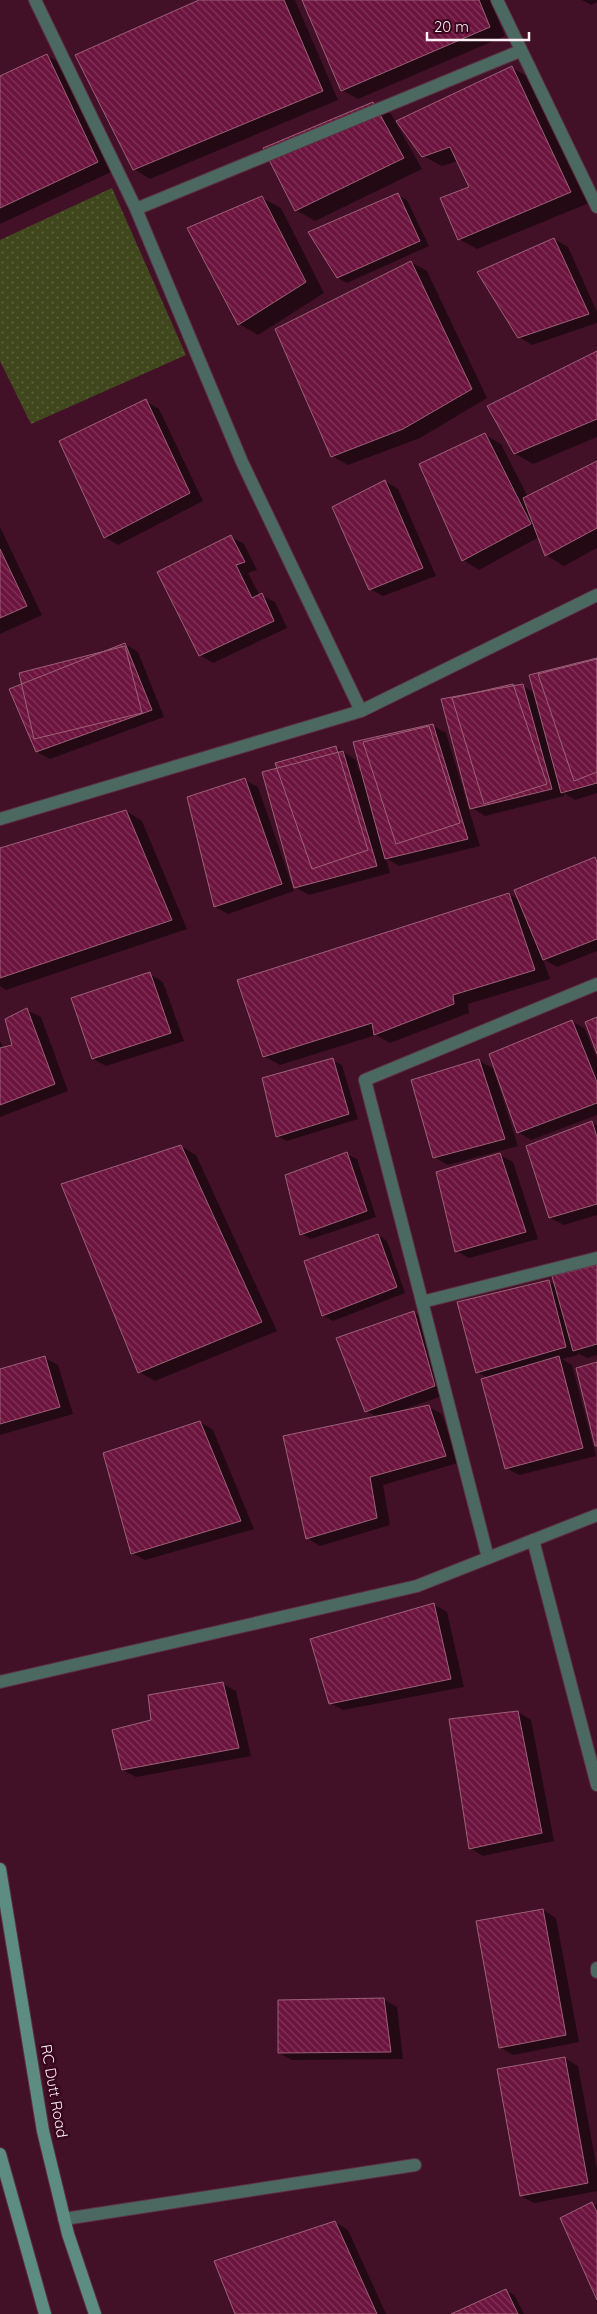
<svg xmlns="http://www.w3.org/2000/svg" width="597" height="2314" viewBox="0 0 597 2314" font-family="Quicksand,sans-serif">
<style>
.grass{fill:url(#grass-dots)}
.shadow{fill:#0007}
.building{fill:url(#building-back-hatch);stroke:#9c6176}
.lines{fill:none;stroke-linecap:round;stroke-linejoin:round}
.service-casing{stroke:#5d3044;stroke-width:14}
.minor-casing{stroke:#5d3044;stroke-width:14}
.tertiary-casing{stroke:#5d3044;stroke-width:14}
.secondary-casing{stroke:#5d3044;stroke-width:14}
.service{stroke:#4b6861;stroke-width:12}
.minor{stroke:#4b6861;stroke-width:12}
.tertiary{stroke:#4b6861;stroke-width:12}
.secondary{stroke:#5d8d81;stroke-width:12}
.labels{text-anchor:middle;stroke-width:5;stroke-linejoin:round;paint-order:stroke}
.street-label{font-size:15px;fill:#fdeff3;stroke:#38061d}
</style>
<defs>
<pattern id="grass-dots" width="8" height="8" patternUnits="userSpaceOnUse" patternTransform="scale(1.25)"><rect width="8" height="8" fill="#40471d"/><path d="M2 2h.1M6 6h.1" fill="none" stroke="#5c623e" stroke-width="1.8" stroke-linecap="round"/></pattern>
<pattern id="building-back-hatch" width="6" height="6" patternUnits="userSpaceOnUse" patternTransform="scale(1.25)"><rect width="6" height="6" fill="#6c133e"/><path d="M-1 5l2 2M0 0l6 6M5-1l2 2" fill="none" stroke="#82365a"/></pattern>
</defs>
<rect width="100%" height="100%" fill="#431127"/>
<path class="grass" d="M 112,188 L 186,355 L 31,424 L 0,361 L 0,240 Z"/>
<path class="shadow" d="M 202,0 L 295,0 L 338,100 L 150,179 L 134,169 Z
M 303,0 L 490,0 L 505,36 L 358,99 L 342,90 Z
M 582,0 L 597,0 L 597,2 L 591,5 Z
M 46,55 L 62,64 L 113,171 L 0,224 L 0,77 Z
M 512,68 L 531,78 L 589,203 L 477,249 L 459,239 L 470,188 L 458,161 L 442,166 L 423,156 Z
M 373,103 L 391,114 L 422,169 L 315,221 L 296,210 Z
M 398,195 L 407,200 L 429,246 L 347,283 L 338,278 Z
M 262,198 L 281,208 L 324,293 L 258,335 L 239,324 Z
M 554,239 L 568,247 L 597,312 L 597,323 L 532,345 L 519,337 Z
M 411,262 L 427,271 L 487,398 L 420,438 L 348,465 L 332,456 Z
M 597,353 L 597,437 L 533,464 L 514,453 Z
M 146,401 L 159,409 L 203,501 L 118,545 L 105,537 Z
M 485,435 L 501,444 L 528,497 L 597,462 L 597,548 L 564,566 L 546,555 L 539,537 L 479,570 L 463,560 Z
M 385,481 L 398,489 L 436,576 L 383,596 L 370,589 Z
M 0,527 L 42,615 L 0,634 Z
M 231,537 L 244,544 L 257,570 L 248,573 L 260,596 L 261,595 L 275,602 L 287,628 L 213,663 L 200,655 Z
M 125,644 L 138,652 L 164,717 L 50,759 L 37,752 L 105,652 Z
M 597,659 L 597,793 L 575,800 L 564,793 L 564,796 L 485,816 L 472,808 L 516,687 L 523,686 L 535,693 Z
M 432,725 L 446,733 L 480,846 L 399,866 L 386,858 L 390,873 L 309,895 L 295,887 L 336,747 L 356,760 L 359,771 Z
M 245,780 L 258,787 L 294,891 L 228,914 L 215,907 Z
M 126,811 L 142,821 L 187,929 L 6,990 L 0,986 L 0,849 Z
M 595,859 L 597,860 L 597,951 L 557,967 L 543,959 L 550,979 L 468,1004 L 469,1013 L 390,1043 L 376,1035 L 280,1065 L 264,1056 L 509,894 L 520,901 Z
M 150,974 L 163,982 L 184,1041 L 106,1066 L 93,1059 Z
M 27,1010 L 41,1017 L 68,1091 L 0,1117 L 0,1041 L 4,1049 L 14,1046 Z
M 572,1021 L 585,1029 L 597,1059 L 597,1115 L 531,1140 L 518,1132 Z
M 332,1060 L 342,1065 L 358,1119 L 287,1141 L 277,1136 Z
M 479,1061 L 493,1068 L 518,1146 L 448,1165 L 434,1157 Z
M 592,1122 L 597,1126 L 597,1215 L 564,1225 L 550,1218 Z
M 181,1146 L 196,1155 L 277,1331 L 155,1381 L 139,1372 Z
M 347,1154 L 357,1159 L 376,1217 L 311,1239 L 302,1234 Z
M 500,1155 L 513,1162 L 538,1239 L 469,1258 L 456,1251 Z
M 378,1235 L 387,1241 L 405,1293 L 333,1321 L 323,1315 Z
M 597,1266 L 597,1355 L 587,1358 L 578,1353 L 578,1355 L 562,1359 L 572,1365 L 596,1456 L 519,1475 L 506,1468 L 488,1378 L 477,1372 L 548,1281 L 556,1285 Z
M 414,1312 L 427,1320 L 448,1394 L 399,1411 L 400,1413 L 429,1407 L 442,1414 L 458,1463 L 383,1485 L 390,1525 L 320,1546 L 307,1538 L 377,1417 L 366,1411 Z
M 45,1358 L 58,1365 L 73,1414 L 0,1435 L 0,1370 Z
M 200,1422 L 213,1430 L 254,1529 L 145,1560 L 132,1553 Z
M 433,1604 L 447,1612 L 464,1687 L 343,1710 L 330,1703 Z
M 223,1684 L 236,1691 L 251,1756 L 136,1777 L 123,1770 L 152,1721 Z
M 518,1712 L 531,1720 L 554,1841 L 483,1856 L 470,1848 Z
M 543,1910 L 556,1918 L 579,2042 L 513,2055 L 500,2047 Z
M 383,1999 L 397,2007 L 403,2059 L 292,2060 L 279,2053 Z
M 565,2058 L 578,2066 L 597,2169 L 597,2191 L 534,2203 L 521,2196 Z
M 592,2203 L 597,2206 L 597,2297 Z
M 335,2222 L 348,2230 L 386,2314 L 236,2314 Z
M 506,2290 L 515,2296 L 524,2314 L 454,2314 Z"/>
<path class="building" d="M 199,0 L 284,0 L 323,91 L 133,170 L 75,55 Z
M 302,0 L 479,0 L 490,27 L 341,91 Z
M 47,54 L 98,162 L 0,208 L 0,76 Z
M 512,66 L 571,192 L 458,240 L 440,198 L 469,187 L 450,147 L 422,157 L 396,121 Z
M 373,102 L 404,158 L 295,211 L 263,148 Z
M 398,193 L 420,241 L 337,278 L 308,232 Z
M 262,196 L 306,282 L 238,325 L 187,228 Z
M 554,238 L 589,314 L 518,338 L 477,272 Z
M 411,261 L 472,389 L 403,429 L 331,457 L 275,329 Z
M 597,351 L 597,419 L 514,454 L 487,406 Z
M 146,399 L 190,493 L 104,538 L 59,441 Z
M 485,433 L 531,524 L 462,561 L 419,464 Z
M 597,461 L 597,528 L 545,556 L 523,498 Z
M 385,480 L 423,568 L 369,590 L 332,507 Z
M 231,535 L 245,562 L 236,565 L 252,598 L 262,593 L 274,621 L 199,656 L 157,572 Z
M 0,549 L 27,606 L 0,618 Z
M 125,643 L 152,710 L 36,752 L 9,689 Z
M 125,646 L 142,713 L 34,739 L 19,673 Z
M 597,658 L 597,783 L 561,793 L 529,675 Z
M 597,659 L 597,772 L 574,781 L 538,674 Z
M 513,684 L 547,784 L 484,804 L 452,698 Z
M 523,684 L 552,789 L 470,809 L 441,699 Z
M 433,724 L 468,839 L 385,859 L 353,742 Z
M 429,726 L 460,823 L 396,844 L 363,742 Z
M 336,746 L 368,850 L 312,869 L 275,763 Z
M 343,751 L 377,866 L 294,888 L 262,772 Z
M 245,778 L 282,884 L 214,907 L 187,797 Z
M 126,810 L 172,920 L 0,978 L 0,848 Z
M 595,857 L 597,862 L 597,939 L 543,960 L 514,890 Z
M 509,893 L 535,970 L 453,995 L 454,1004 L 374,1035 L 372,1023 L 263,1057 L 237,980 Z
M 150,972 L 171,1033 L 92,1059 L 71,998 Z
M 27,1008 L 55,1084 L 0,1105 L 0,1048 L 12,1045 L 5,1019 Z
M 597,1017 L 597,1054 L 585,1022 Z
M 572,1020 L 597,1082 L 597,1103 L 517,1133 L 489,1054 Z
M 333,1058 L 349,1114 L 276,1137 L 262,1078 Z
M 479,1059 L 505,1139 L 433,1158 L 411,1080 Z
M 592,1121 L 597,1137 L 597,1204 L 549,1218 L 526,1146 Z
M 181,1145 L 262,1322 L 138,1373 L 61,1184 Z
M 347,1152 L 367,1211 L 300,1235 L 285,1175 Z
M 500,1153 L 526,1232 L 455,1252 L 436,1172 Z
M 378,1234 L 397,1287 L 322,1316 L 304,1261 Z
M 597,1265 L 597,1344 L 573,1351 L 552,1276 Z
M 549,1280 L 566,1347 L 476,1373 L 457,1302 Z
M 414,1311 L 435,1386 L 365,1412 L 336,1338 Z
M 45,1356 L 60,1407 L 0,1424 L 0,1369 Z
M 559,1356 L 583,1448 L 505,1469 L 481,1379 Z
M 597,1362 L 597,1446 L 595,1446 L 576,1368 Z
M 429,1405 L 446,1456 L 370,1477 L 377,1518 L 306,1539 L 283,1436 Z
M 200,1421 L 241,1521 L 131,1554 L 103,1453 Z
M 434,1603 L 451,1679 L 329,1704 L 310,1639 Z
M 223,1682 L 239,1748 L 122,1770 L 112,1730 L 151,1720 L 148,1695 Z
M 518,1711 L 542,1833 L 469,1849 L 449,1719 Z
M 543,1909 L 566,2035 L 499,2048 L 476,1921 Z
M 384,1998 L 391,2052 L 278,2053 L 278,2000 Z
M 565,2057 L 588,2183 L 520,2196 L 497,2069 Z
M 592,2202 L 597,2212 L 597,2300 L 560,2218 Z
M 335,2221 L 377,2314 L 235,2314 L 214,2261 Z
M 506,2289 L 518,2314 L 451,2314 Z"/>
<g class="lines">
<g class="service-casing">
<path id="service" d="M 597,1968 L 597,1972
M 64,2219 L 415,2165"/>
</g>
<g class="minor-casing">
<path id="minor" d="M 35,0 L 136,209 L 242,462 L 361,711
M 497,0 L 597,207
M 136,209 L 520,51
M 0,819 L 361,711 L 597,595
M 422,1302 L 597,1258
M 533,1540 L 597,1785
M 488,1558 L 365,1080 L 597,984"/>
</g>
<g class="tertiary-casing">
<path id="tertiary" d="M 0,1682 L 417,1586 L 597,1515"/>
</g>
<g class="secondary-casing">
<path id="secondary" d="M 0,1869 L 43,2131 L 68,2234 L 95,2314
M 0,2154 L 45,2314"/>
</g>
<use href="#service" class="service"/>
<use href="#minor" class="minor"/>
<use href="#tertiary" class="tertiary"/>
<use href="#secondary" class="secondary"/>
</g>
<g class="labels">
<g class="street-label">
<text transform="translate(54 2091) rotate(80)" y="5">RC Dutt Road</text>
</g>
</g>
<path d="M427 32v8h102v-8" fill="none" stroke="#fdeff3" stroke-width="2.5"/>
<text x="434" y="32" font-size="15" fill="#fdeff3" stroke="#38061d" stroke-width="4" paint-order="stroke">20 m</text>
</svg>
